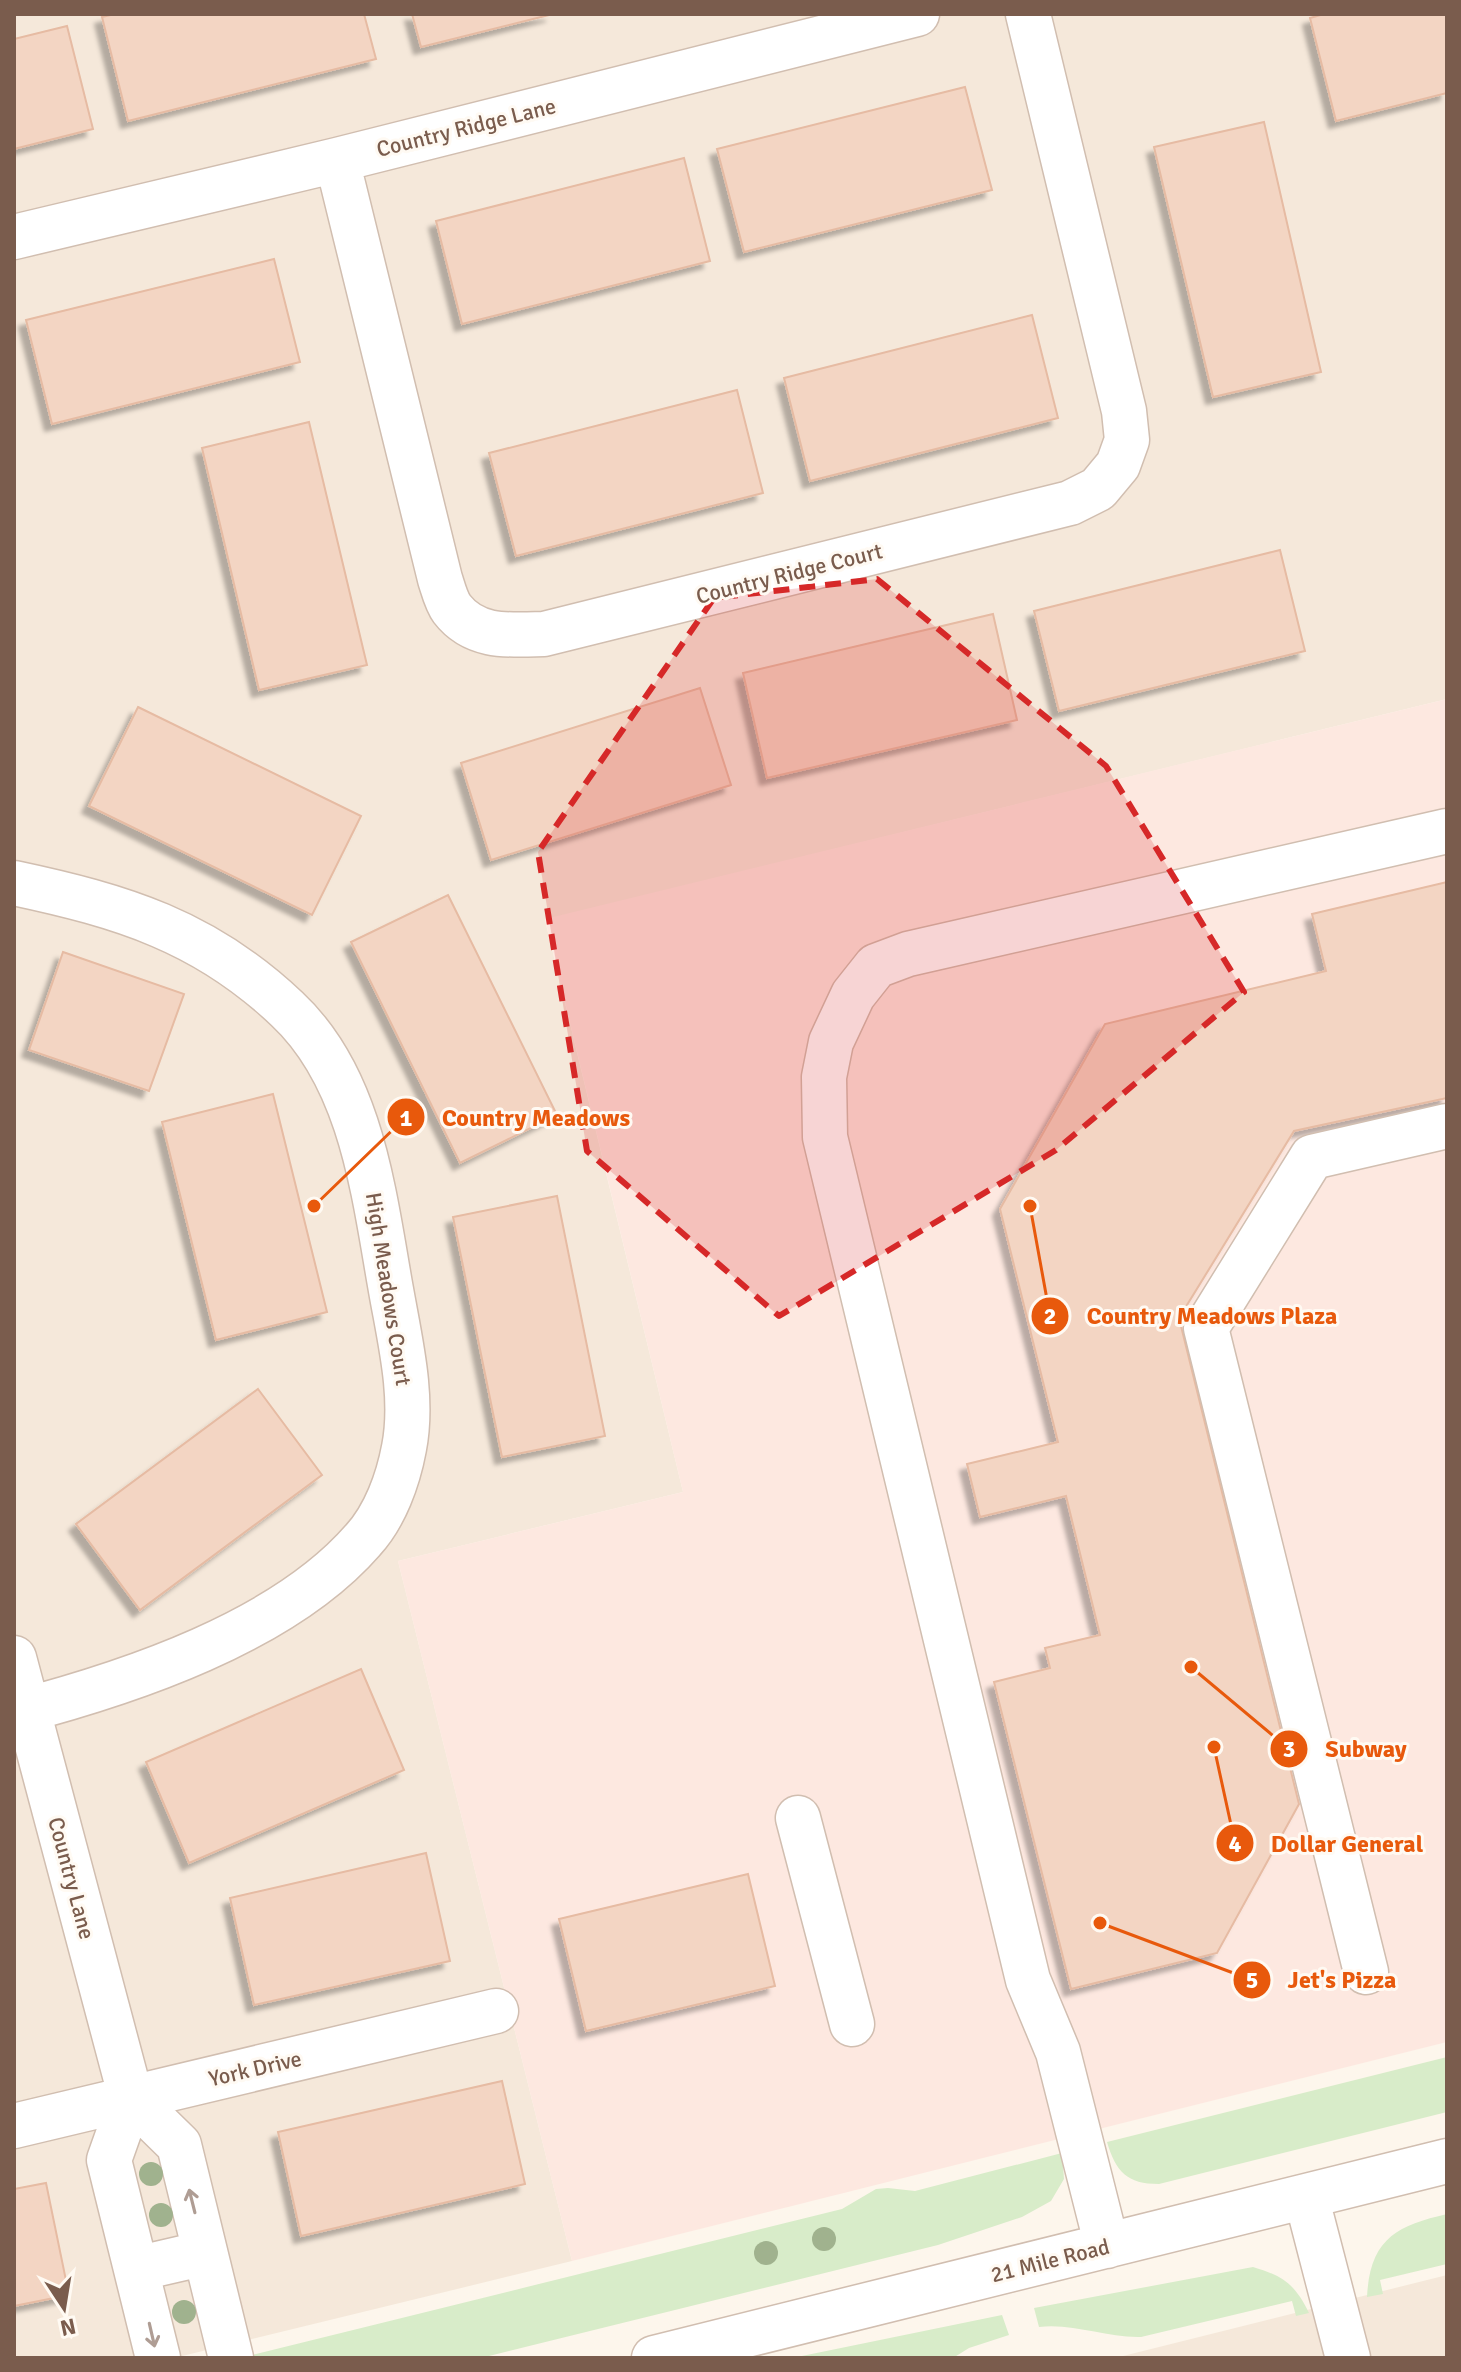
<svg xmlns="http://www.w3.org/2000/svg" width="1461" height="2372" viewBox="0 0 1461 2372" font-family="Signika,sans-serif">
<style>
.residential{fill:#f5e8da}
.commercial{fill:#fde8e0}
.green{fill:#d8ecc9}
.building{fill:#f3d5c3;stroke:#e6bba3;stroke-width:2;filter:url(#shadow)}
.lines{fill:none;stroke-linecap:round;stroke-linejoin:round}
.minor-casing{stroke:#d1beb0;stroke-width:47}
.minor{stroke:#fff;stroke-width:44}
.tree{fill:#a0b28e}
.oneway{stroke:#af9d94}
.marked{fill:#d62828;fill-opacity:0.2;stroke:#d62828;stroke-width:6;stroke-dasharray:16 10;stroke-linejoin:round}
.labels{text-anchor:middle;stroke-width:6;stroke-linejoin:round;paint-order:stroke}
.street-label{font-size:22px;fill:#7a5c4d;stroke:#fffaf3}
.leader{fill:none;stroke:#e8590c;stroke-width:3}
.callout-dot{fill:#e8590c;stroke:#fffaf3;stroke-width:3}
.mark-label{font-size:24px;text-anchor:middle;font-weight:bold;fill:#fff}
.callout-label{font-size:24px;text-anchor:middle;font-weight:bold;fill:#e8590c;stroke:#fffaf3;stroke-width:6;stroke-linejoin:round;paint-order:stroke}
</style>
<defs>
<filter id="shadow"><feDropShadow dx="-7" dy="7" stdDeviation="2" flood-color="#0004"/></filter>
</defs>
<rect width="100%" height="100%" fill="#fdf6ec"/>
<path class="residential" d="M 14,14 L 1447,14 L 1447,699 L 545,920 L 683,1492 L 398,1561 L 572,2261 L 174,2358 L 14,2358 Z
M 1447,2275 L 1447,2358 L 1115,2358 Z"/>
<path class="commercial" d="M 1447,699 L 1447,2042 L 572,2261 L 398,1561 L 683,1492 L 545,919 Z"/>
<path class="green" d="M 1447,2057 L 1447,2112 L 1159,2184 C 1127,2184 1116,2172 1107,2142 Z
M 1062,2153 L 1064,2179 L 1051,2201 L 1022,2217 L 938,2245 L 481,2358 L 255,2358 L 252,2355 L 842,2209 L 876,2189 L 888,2188 L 915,2191 Z
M 1447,2214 L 1447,2264 L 1380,2280 L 1383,2294 L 1367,2297 C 1370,2239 1396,2226 1447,2214 Z
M 1253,2267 C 1283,2276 1295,2284 1309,2313 L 1296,2316 L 1292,2301 L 1141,2337 C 1106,2338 1074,2323 1039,2327 L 1034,2308 Z
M 1002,2315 L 1009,2335 L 969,2348 L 953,2358 L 797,2357 Z"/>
<path class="building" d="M 115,14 L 364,14 L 376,59 L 128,121 L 102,17 Z
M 412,14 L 553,14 L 421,47 Z
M 1324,14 L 1447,14 L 1447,93 L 1336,121 L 1310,18 Z
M 67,26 L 93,129 L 14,149 L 14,39 Z
M 965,87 L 992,190 L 744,252 L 717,149 Z
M 1264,122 L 1321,372 L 1213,397 L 1154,147 Z
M 684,158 L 710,261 L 462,324 L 436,221 Z
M 274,259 L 300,362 L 52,424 L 26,320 Z
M 1032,315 L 1058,418 L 810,481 L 784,378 Z
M 737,390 L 763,493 L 516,556 L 489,453 Z
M 309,422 L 367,665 L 259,690 L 202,448 Z
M 1280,550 L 1305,651 L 1059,711 L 1034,611 Z
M 993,614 L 1017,720 L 767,778 L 743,673 Z
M 700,688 L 731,785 L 491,860 L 461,763 Z
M 138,707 L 361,816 L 312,915 L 89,806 Z
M 1447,882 L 1447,1098 L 1294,1131 L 1179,1318 L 1299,1804 L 1217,1953 L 1071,1989 L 994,1682 L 1050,1668 L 1045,1648 L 1100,1635 L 1066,1496 L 980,1517 L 967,1464 L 1058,1442 L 1000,1209 L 1105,1024 L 1326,971 L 1312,914 Z
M 448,895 L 557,1115 L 460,1163 L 351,942 Z
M 63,952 L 184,994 L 149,1091 L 29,1050 Z
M 273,1094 L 327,1312 L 216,1340 L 162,1122 Z
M 557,1196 L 605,1436 L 502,1457 L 453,1217 Z
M 258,1389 L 322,1475 L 140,1610 L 76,1524 Z
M 361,1669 L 404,1770 L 189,1863 L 146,1762 Z
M 426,1853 L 450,1961 L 254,2005 L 230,1898 Z
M 748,1874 L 775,1986 L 586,2031 L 559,1919 Z
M 502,2081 L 525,2184 L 301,2236 L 278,2132 Z
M 46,2183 L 69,2295 L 14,2306 L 14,2189 Z"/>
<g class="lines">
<g class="minor-casing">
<path id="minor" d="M 337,160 L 440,579 C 443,588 446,601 452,609 C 475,639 510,635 544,634 L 1070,503 L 1098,489 L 1118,465 L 1127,440 L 1124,411 L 1028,14
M 14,237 L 337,160 L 917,14
M 14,883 C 122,906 205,931 287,1009 C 362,1079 374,1195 391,1290 C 400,1341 414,1397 404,1448 C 398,1480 385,1516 363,1540 C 283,1632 129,1683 14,1713
M 14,1658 L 131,2098 L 179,2145 L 231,2358
M 798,1818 L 852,2024
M 1366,1972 L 1206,1328 L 1312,1157 L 1447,1126
M 131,2098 L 109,2160 L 158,2358
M 14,2126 L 496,2011
M 1306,2196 L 1348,2358
M 1107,2246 L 1058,2052 L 1028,1980 L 825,1137 L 824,1077 L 831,1042 L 853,995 L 876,966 L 908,954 L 1447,831
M 136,2269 L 205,2253
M 654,2358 L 1447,2161"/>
</g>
<use href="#minor" class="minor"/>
</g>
<g class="tree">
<circle cx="151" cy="2174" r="12"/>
<circle cx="161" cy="2215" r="12"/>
<circle cx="824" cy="2239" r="12"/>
<circle cx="766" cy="2253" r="12"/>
<circle cx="184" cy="2312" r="12"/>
</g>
<defs><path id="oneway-shaft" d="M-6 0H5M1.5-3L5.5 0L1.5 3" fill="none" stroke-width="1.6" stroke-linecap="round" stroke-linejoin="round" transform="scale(2)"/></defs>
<g class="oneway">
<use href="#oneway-shaft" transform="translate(192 2201) rotate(-104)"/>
<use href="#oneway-shaft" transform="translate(152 2335) rotate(77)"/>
</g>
<path class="marked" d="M 877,579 L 1106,766 L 1244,992 L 1056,1150 L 779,1316 L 587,1151 L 538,852 L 714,598 Z"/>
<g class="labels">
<g class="street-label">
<text transform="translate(466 127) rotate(-14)" y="8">Country Ridge Lane</text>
<text transform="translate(789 573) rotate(-14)" y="8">Country Ridge Court</text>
<text transform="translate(389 1289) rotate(81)" y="8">High Meadows Court</text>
<text transform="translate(72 1878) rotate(75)" y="8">Country Lane</text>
<text transform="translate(255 2068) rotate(-13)" y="8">York Drive</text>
<text transform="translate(1050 2260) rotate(-14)" y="8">21 Mile Road</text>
</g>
</g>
<path class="leader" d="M314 1206L406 1117M1030 1206L1050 1316M1191 1667L1289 1749M1214 1747L1235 1843M1100 1923L1252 1980"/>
<g class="callout-dot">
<circle cx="314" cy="1206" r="8"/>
<circle cx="1030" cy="1206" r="8"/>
<circle cx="1191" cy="1667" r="8"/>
<circle cx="1214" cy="1747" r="8"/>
<circle cx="1100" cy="1923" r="8"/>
<circle cx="406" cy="1117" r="20"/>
<circle cx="1050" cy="1316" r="20"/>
<circle cx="1289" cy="1749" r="20"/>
<circle cx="1235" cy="1843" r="20"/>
<circle cx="1252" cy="1980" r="20"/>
</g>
<g class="mark-label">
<text x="406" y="1126">1</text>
<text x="1050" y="1324">2</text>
<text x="1289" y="1757">3</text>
<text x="1235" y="1852">4</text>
<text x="1252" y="1988">5</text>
</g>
<g class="callout-label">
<text x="536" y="1126">Country Meadows</text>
<text x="1212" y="1324">Country Meadows Plaza</text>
<text x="1366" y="1757">Subway</text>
<text x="1347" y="1852">Dollar General</text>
<text x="1342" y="1988">Jet's Pizza</text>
</g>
<rect width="1461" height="2372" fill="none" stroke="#7a5c4d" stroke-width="32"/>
<g transform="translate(64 2308) rotate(168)" stroke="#fffaf3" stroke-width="6" paint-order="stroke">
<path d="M0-6L14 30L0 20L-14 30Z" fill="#7a5c4d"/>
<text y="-12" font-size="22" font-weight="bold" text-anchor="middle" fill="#7a5c4d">N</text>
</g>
</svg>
